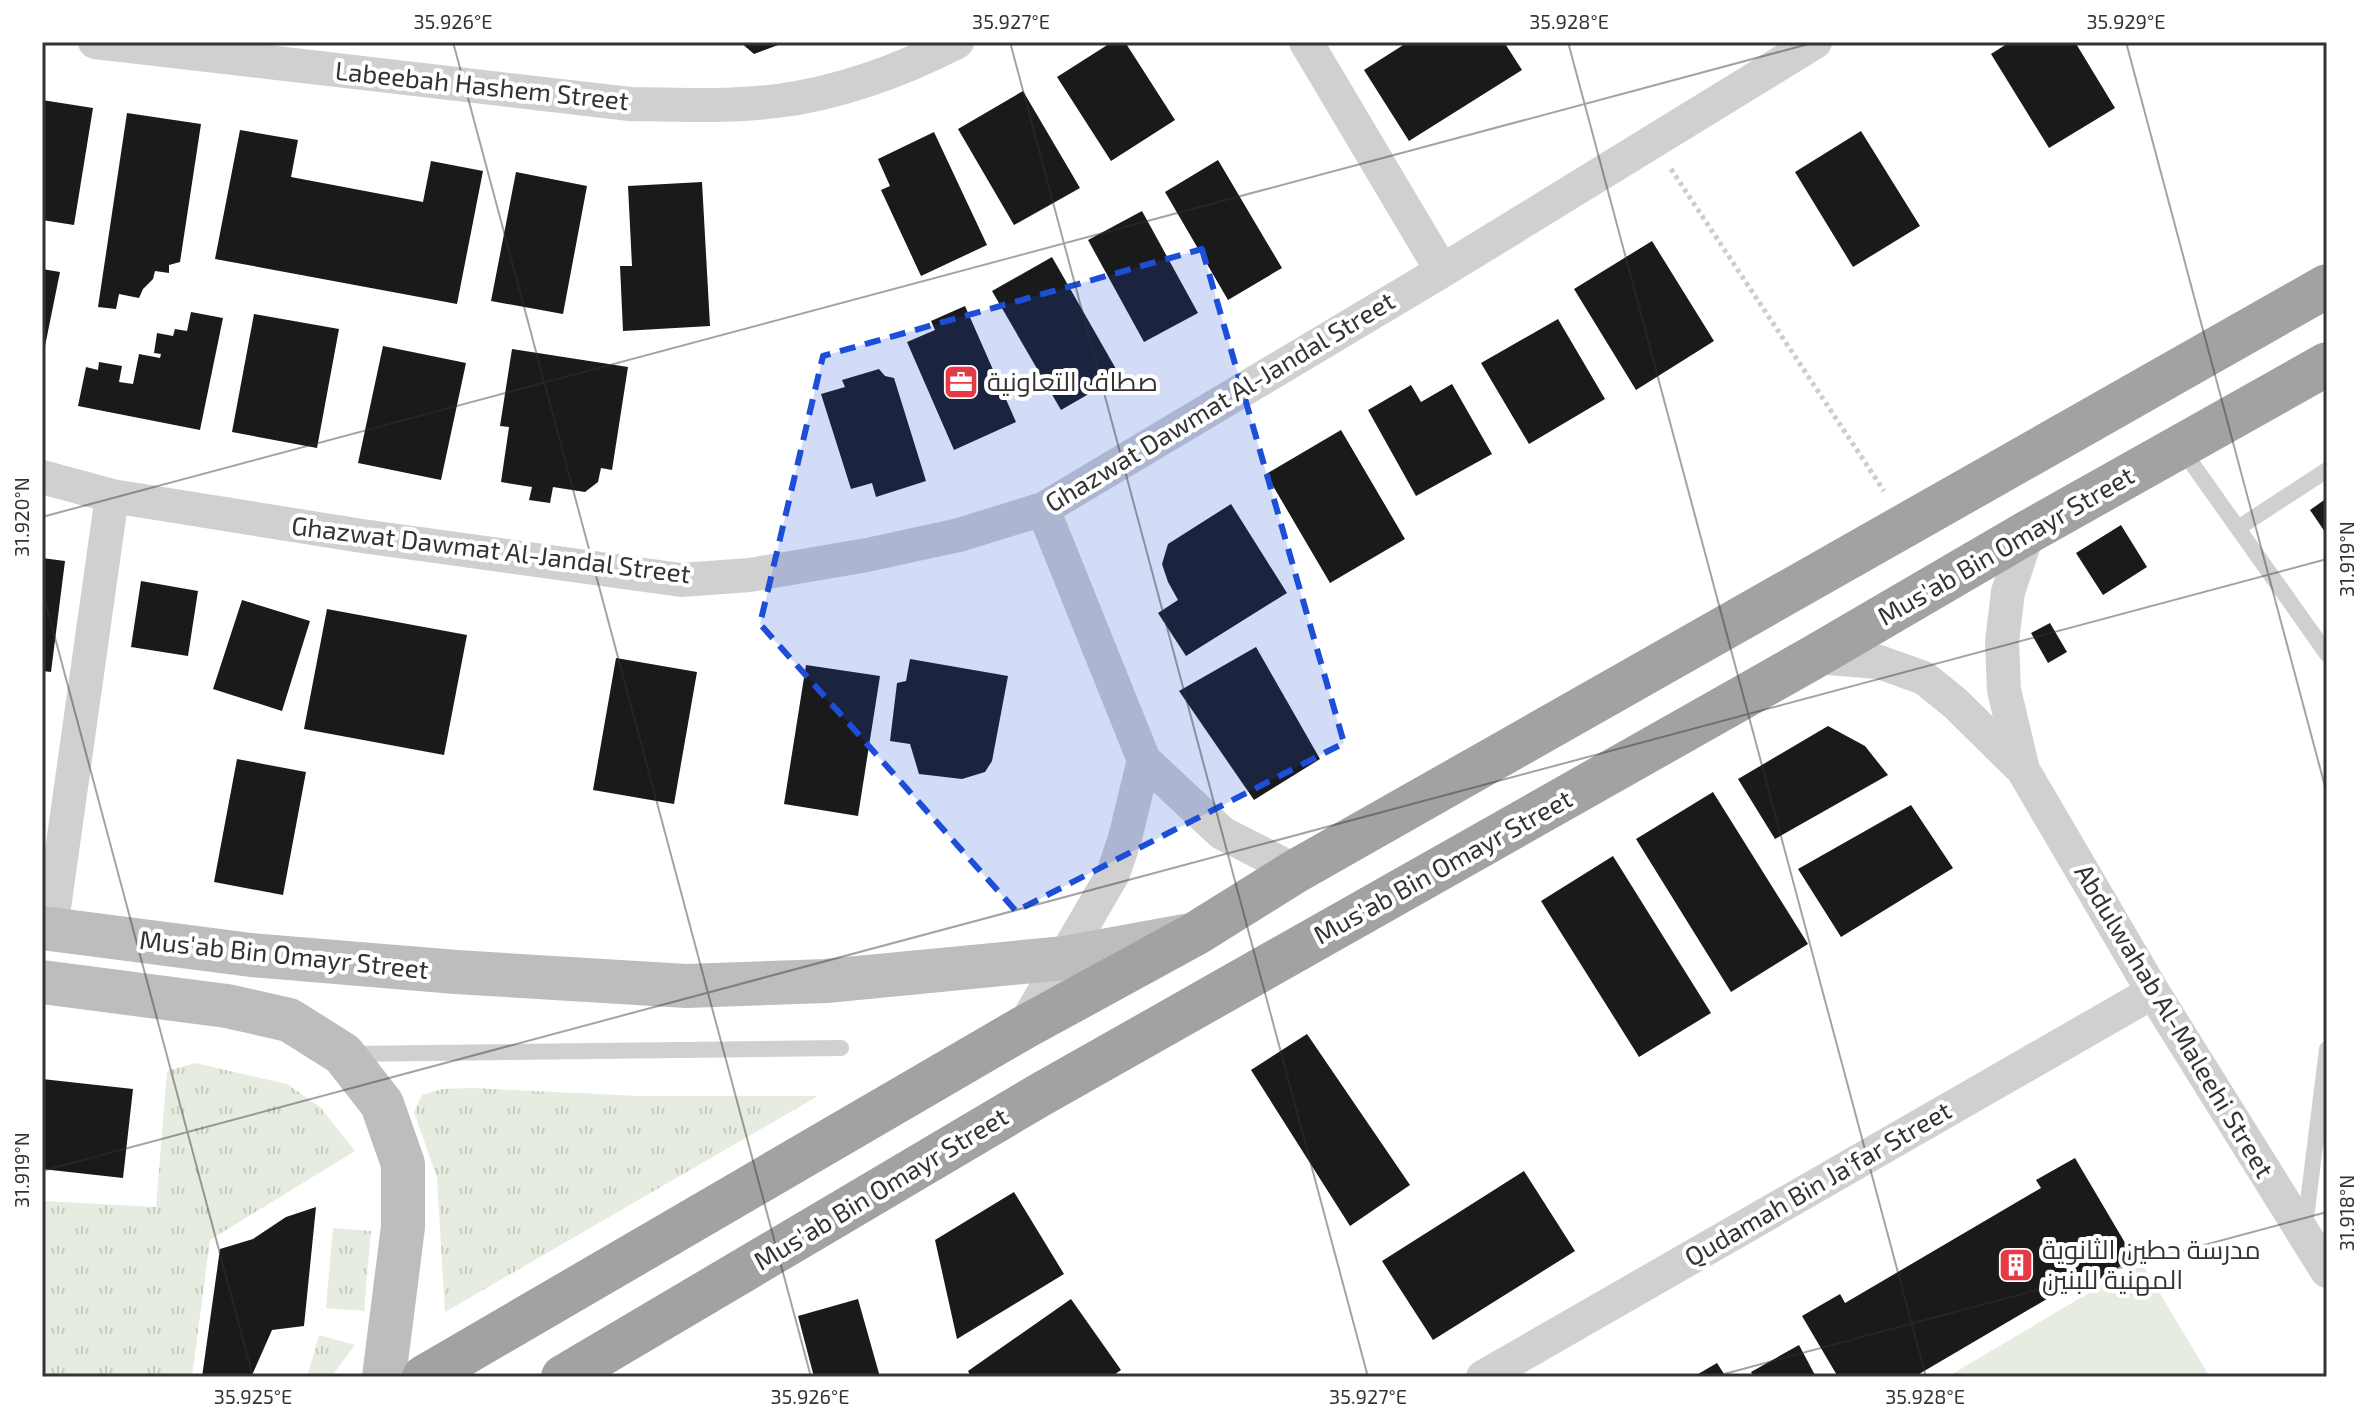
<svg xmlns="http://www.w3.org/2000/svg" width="2369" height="1419" viewBox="0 0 2369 1419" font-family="'Exo 2',Cairo,sans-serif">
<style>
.grass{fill:url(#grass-tufts)}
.garden{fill:#e6ecdf}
.building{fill:#1a1a1a}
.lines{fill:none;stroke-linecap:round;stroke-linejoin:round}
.path{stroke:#cdcdcd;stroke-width:5;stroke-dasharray:4 4;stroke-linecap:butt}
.service{stroke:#d0d0d0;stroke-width:16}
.minor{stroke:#d0d0d0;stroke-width:34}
.secondary{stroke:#bdbdbd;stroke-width:44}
.trunk{stroke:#a2a2a2;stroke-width:44}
.marked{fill:#1d4ed8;fill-opacity:0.2;stroke:#1d4ed8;stroke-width:6;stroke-dasharray:16 10;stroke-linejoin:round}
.ticks{fill:none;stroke:#333;stroke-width:2;stroke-opacity:0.45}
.labels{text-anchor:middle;stroke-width:8;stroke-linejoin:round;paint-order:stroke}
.street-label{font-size:26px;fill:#333;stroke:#fff}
.poi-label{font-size:26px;fill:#333;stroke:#fff;text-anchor:start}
.neatline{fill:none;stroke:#333;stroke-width:3}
.ticks-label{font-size:20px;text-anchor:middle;fill:#333}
</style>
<defs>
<pattern id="grass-tufts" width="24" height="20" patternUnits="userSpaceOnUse" patternTransform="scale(2)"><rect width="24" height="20" fill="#e6ecdf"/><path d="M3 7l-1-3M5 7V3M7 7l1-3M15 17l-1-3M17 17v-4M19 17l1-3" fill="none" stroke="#c6cbc0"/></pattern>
</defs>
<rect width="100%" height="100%" fill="#fff"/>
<path class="grass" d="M 195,1063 L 287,1084 L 320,1107 L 355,1151 L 210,1240 L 192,1377 L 42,1377 L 42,1201 L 156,1207 L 167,1071 Z
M 474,1088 L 638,1096 L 818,1096 L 445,1312 L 437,1178 L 414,1112 L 422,1095 L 442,1089 Z
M 333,1228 L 371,1231 L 364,1311 L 326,1308 Z
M 319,1335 L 355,1345 L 331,1377 L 307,1377 Z"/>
<path class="garden" d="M 2141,1262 L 2210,1377 L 1947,1377 Z"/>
<path class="building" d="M 740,42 L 786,42 L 754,54 Z
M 1112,42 L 1125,42 L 1175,120 L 1111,161 L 1057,77 Z
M 1408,42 L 1504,42 L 1522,70 L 1409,141 L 1364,70 Z
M 2010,42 L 2075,42 L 2115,108 L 2049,148 L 1991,54 Z
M 1023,91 L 1080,188 L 1014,225 L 958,129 Z
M 42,100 L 93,108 L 74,225 L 42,220 Z
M 127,113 L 201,124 L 180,262 L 169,265 L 169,273 L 155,271 L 153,279 L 143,289 L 139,298 L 119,294 L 116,309 L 98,307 Z
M 240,130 L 298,140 L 291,177 L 423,202 L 431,161 L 483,171 L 457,304 L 215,259 Z
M 1861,131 L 1920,226 L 1853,267 L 1795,172 Z
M 934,132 L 987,245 L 921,276 L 881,190 L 890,186 L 878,159 Z
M 1218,160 L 1282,268 L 1228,300 L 1165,192 Z
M 516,172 L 587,186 L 563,314 L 491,301 Z
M 702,182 L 710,326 L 623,331 L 620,266 L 632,266 L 628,186 Z
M 1142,211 L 1198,313 L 1144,342 L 1088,240 Z
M 1652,241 L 1714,341 L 1636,390 L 1574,289 Z
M 1052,257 L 1120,376 L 1061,410 L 992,291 Z
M 42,269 L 60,272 L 43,356 L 42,356 Z
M 965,306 L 1016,422 L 954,450 L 907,342 L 935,330 L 931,321 Z
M 191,312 L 223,318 L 200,430 L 78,406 L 86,367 L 98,370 L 99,362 L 122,366 L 119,382 L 133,384 L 139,354 L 160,358 L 161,354 L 154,353 L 157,333 L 173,336 L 175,329 L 187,331 Z
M 254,314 L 339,329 L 317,448 L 232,432 Z
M 1558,319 L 1605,399 L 1529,444 L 1481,363 Z
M 383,346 L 466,363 L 441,480 L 358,463 Z
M 512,349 L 628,367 L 612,470 L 601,468 L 598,482 L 585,492 L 553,487 L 550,503 L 529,500 L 532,487 L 501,482 L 509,427 L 500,426 Z
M 879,369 L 885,376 L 894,378 L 926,481 L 876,497 L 872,483 L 851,489 L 821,394 L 845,387 L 842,380 Z
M 1452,384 L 1492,454 L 1416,496 L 1368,410 L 1411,385 L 1421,402 Z
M 1341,430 L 1405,539 L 1330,583 L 1266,474 Z
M 2327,498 L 2327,535 L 2310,510 Z
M 1231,504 L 1287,593 L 1186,656 L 1158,613 L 1178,600 L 1168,582 L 1162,564 L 1168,544 Z
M 2121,525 L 2147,567 L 2103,595 L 2076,553 Z
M 42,558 L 65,561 L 51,672 L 42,671 Z
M 141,581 L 198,591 L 188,656 L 131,647 Z
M 242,600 L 310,621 L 282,711 L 213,689 Z
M 327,609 L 467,635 L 444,755 L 304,729 Z
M 2050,623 L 2067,652 L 2048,663 L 2031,633 Z
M 1256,647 L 1320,759 L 1254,800 L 1179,691 Z
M 616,658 L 697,672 L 674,804 L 593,790 Z
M 910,659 L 1008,676 L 992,761 L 985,772 L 962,779 L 919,774 L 910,744 L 890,741 L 897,683 L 906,681 Z
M 806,665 L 880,676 L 858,816 L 784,804 Z
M 1828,726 L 1865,746 L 1888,775 L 1775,839 L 1738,779 Z
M 237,759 L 306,772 L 283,895 L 214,882 Z
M 1713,792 L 1808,944 L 1731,992 L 1636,839 Z
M 1911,805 L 1953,868 L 1841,937 L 1798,869 Z
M 1613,856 L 1711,1013 L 1639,1057 L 1541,901 Z
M 1307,1034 L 1410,1185 L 1350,1226 L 1251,1070 Z
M 42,1079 L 133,1089 L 123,1178 L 42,1169 Z
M 2075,1158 L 2134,1258 L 2098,1280 L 2093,1272 L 1914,1377 L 1838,1377 L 1802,1316 L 1840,1294 L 1845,1303 L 2041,1188 L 2036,1180 Z
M 1524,1171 L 1575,1251 L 1433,1340 L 1382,1261 Z
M 1014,1192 L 1064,1274 L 957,1339 L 935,1240 Z
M 316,1207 L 304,1326 L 272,1330 L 253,1373 L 248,1377 L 202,1377 L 220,1249 L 253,1239 L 286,1217 Z
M 858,1299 L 880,1377 L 814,1377 L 798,1316 Z
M 1071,1299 L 1121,1370 L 1111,1377 L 971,1377 L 968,1371 Z
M 1799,1345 L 1816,1377 L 1754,1377 L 1751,1372 Z
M 1717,1363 L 1726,1377 L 1693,1377 Z"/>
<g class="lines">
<path class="path" d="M 1671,169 L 1884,491"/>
<path class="service" d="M 2181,448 L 2327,654
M 2238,528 L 2327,470
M 348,1054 L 841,1048
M 2305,1226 L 2327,1049"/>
<path class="minor" d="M 95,42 L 630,104 C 679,105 729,107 777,101 C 840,93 900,71 957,42
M 1306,42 L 1442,271
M 42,477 L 112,496 L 362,536 L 681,580 L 750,575 L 867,555 L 959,535 L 1043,509 L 1442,271 L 1815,42
M 1043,509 L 1144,760 L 1222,833 L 1296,871
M 1814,657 L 1879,662 L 1924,678 L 1955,703 L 2023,770 L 2153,992 L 2327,1271
M 2023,770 L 2004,690 L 2002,642 L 2008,592 L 2028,532
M 51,929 L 112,496
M 1023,1028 L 1113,874 L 1125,838 L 1144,760
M 1483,1377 L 2153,992"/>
<path class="secondary" d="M 42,928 L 251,955 L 456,972 L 686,986 L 826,981 L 1065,958 L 1185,936
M 42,982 L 227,1006 L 289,1020 L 343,1054 L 382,1104 L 403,1164 L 403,1227 L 384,1377"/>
<path class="trunk" d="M 424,1377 L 1023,1028 L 1195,934 L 1296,871 L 2327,286
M 563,1377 L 1038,1096 L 1814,657 L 2028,532 L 2327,364"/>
</g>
<path class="marked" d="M 1202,249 L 1344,743 L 1016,911 L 760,624 L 823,356 Z"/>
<path class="ticks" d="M 453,42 L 811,1377M 1010,42 L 1368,1377M 1568,42 L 1926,1377M 2126,42 L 2327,794M 42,517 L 1816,42M 42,589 L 253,1377M 42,1171 L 2327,559M 1713,1377 L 2327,1212"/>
<defs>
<g id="office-square" transform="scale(1.8)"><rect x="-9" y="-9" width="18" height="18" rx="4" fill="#e63946" stroke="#fff"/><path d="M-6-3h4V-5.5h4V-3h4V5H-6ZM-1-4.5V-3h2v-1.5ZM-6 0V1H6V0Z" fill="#fff"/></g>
<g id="building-square" transform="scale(1.8)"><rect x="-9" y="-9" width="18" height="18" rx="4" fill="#e63946" stroke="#fff"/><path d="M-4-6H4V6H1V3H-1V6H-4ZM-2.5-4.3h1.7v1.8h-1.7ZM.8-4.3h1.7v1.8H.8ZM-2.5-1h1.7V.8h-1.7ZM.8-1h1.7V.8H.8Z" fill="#fff"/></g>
</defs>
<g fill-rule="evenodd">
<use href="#office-square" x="961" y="382"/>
<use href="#building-square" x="2016" y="1265"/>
</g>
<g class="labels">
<g class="street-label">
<text transform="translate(482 86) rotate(6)" y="9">Labeebah Hashem Street</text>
<text transform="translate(1220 402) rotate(-31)" y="9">Ghazwat Dawmat Al-Jandal Street</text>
<text transform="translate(2006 546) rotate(-30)" y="9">Mus'ab Bin Omayr Street</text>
<text transform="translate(491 550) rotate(7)" y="9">Ghazwat Dawmat Al-Jandal Street</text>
<text transform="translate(1443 867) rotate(-29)" y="9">Mus'ab Bin Omayr Street</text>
<text transform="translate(284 955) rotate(6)" y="9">Mus'ab Bin Omayr Street</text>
<text transform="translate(2174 1021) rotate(59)" y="9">Abdulwahab Al-Maleehi Street</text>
<text transform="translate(1818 1184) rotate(-30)" y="9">Qudamah Bin Ja'far Street</text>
<text transform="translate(881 1189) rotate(-31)" y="9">Mus'ab Bin Omayr Street</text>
</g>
<g class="poi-label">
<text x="987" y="391">صطاف التعاونية</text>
<text x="2042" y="1259">مدرسة حطين الثانوية<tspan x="2042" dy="30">المهنية للبنين</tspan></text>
</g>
</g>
<rect width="2369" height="1419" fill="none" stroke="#ffffff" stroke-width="88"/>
<rect x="44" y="44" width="2281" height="1331" class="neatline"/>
<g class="ticks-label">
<text x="453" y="29">35.926°E</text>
<text x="1011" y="29">35.927°E</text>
<text x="1569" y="29">35.928°E</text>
<text x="2126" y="29">35.929°E</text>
<text transform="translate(22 517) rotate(-90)" y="7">31.920°N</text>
<text transform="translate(2347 559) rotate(-90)" y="7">31.919°N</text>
<text transform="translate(22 1170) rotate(-90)" y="7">31.919°N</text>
<text transform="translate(2347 1213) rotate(-90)" y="7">31.918°N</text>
<text x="253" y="1404">35.925°E</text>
<text x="810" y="1404">35.926°E</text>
<text x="1368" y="1404">35.927°E</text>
<text x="1925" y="1404">35.928°E</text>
</g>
</svg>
